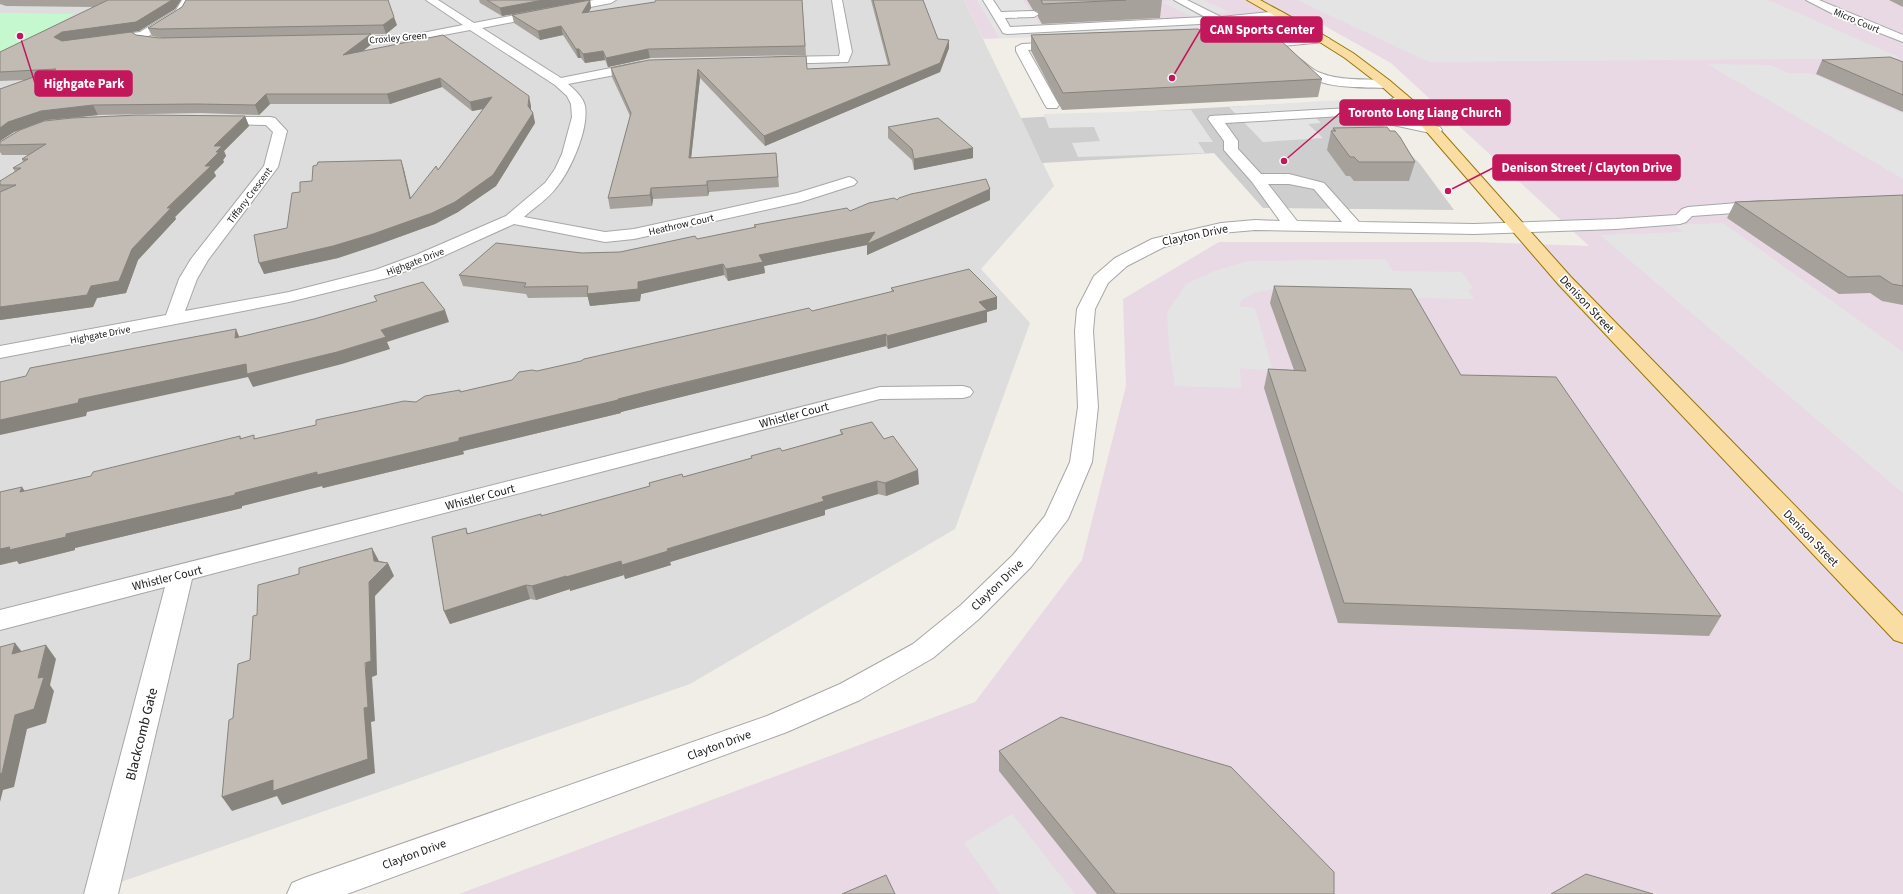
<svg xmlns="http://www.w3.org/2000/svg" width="1903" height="894" viewBox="0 0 1903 894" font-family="'Source Sans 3',sans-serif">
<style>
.residential{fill:#dedddd}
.industrial{fill:#e9d9e5}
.religious{fill:#cecece}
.park{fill:#c6f8cf}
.parking{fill:#e4e4e4}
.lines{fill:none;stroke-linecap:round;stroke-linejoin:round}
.minor-casing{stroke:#a7a7a7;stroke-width:2}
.major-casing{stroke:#987605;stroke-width:2}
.minor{fill:#fff;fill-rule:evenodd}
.major{fill:#f9dda3;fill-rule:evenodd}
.wall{fill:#a6a19a}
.shaded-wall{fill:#87837d}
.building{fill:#c1bbb3;stroke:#87837d}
.labels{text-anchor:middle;stroke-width:3.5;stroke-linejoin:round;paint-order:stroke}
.far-street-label{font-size:10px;fill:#202020;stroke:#fff}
.street-label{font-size:12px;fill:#202020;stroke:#fff}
.near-street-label{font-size:14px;fill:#202020;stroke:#fff}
.leader{fill:none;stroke:#c2185b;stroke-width:1.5}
.callout-dot{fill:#c2185b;stroke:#fff;stroke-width:1.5}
.callout{fill:#c2185b;stroke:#c2185b;stroke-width:1.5}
.callout-label{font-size:13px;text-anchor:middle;font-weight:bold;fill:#fff}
</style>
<rect width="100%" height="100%" fill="#f0eee7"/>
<path class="residential" d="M 0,0 L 964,0 L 1054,186 L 981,269 L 1030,323 L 955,529 L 690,684 L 86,894 L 0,894 Z"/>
<path class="industrial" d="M 964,0 L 1903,0 L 1903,894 L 459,894 L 975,702 L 1082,560 L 1126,386 L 1123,299 L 1219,242 L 1473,242 L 1589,246 L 1391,63 L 1323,25 L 983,39 Z"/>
<path class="religious" d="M 1358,100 L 1420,164 L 1454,210 L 1263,208 L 1214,153 L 1042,163 L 1021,118 Z"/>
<path class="park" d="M 0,13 L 10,13 L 74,14 L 0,59 Z"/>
<path class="parking" d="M 977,0 L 1023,0 L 1042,27 L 1228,18 L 1237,26 L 999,38 Z
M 1174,0 L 1204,0 L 1230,12 L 1193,17 L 1161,2 Z
M 1297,0 L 1768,0 L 1901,58 L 1429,62 Z
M 1707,64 L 1770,65 L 1788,73 L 1811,73 L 1903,114 L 1903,179 Z
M 1340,100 L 1357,114 L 1315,117 L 1321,123 L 1308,124 L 1323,138 L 1263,142 L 1229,107 Z
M 1191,110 L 1213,142 L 1198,142 L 1205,153 L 1078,157 L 1072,143 L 1100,141 L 1094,127 L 1049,128 L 1044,114 Z
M 1723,223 L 1903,352 L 1903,493 L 1600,235 L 1683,232 L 1674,225 Z
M 1385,259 L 1393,271 L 1462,272 L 1473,288 L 1468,290 L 1474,299 L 1303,296 L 1296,285 L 1256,292 L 1242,300 L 1239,306 L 1255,308 L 1273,371 L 1240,368 L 1241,388 L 1175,386 L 1169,348 L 1167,312 L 1186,284 L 1214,271 L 1248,261 Z
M 1012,814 L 1075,894 L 1000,894 L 964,843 Z"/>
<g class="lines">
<g class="minor-casing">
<path id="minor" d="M 182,0 L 192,0 L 184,14 L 147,37 L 112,42 L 106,39 L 112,36 L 140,32 L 176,10 Z
M 426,0 L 438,0 L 474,23 L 594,0 L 616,0 L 611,3 L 482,28 L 561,78 L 641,62 L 647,66 L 641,70 L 568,84 C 575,90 583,97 585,106 C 589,129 571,170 556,188 C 548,199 535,207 524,217 L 605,232 L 634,229 L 797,193 L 849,177 L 854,179 L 857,182 L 854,185 L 801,202 L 634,239 L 605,242 L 514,224 L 428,263 L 387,278 L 289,302 L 0,358 L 0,346 L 166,315 L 179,279 L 191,259 L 264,166 L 273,132 L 266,125 L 216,124 L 211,123 L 209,120 L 211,117 L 270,117 L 275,118 L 287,131 L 278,167 L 208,260 L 197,279 L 185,311 L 289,292 L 375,270 L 416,255 L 506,216 L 545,183 L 555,169 L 562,154 L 572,117 L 571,104 L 567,96 L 555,85 L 470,30 L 412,41 L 342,44 L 336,41 L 342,38 L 412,35 L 463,25 Z
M 832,0 L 842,0 L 852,52 L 848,62 L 773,64 L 771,61 L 773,58 L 777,57 L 839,56 L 840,52 Z
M 983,0 L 993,0 L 1001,12 L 1034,11 L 1039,14 L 1034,17 L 1005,18 L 1010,27 L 1205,17 L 1174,0 L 1187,0 L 1221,17 L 1280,11 L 1285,14 L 1280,17 L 1219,23 L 1007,34 L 1003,33 Z
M 1806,0 L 1819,0 L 1903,35 L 1903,42 L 1841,18 Z
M 1254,36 L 1272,41 L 1324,36 L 1330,39 L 1324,42 L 1272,47 L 1250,41 L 1248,39 L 1250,37 Z
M 1061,42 L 1065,43 L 1067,45 L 1065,47 L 1028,50 L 1059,105 L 1057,108 L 1047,108 L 1045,105 L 1016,51 L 1016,47 L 1022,44 Z
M 1294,56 C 1303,59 1309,68 1318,72 C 1339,81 1363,79 1386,80 L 1390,81 L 1392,84 L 1390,87 L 1386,88 C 1354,87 1309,90 1288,60 Z
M 1402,94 L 1407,95 L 1408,98 C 1401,109 1384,111 1372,112 L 1440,127 L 1442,130 L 1440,133 L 1435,134 L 1365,119 L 1360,118 L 1359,115 L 1225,123 L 1238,141 L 1238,149 L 1261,174 L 1289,174 L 1324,183 L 1359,222 L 1474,224 L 1616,219 L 1676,215 L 1682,209 L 1688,207 L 1762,201 L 1768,203 L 1770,206 L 1768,209 L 1762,211 L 1692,216 L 1686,222 L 1680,224 L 1616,229 L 1474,234 L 1255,230 L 1221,233 L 1164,247 L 1127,266 L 1108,283 L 1095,309 L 1093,331 L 1098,407 L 1092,462 L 1068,519 L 1031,567 L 979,619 L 933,658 L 860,700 L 787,732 L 347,894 L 287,894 L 292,883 L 304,878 L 767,716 L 840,684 L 913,644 L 961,605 L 1013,555 L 1045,516 L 1070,462 L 1078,407 L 1075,331 L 1077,309 L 1094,276 L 1115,258 L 1152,239 L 1221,223 L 1255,220 L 1280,221 L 1252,182 L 1224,150 L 1224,141 L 1208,119 L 1210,116 L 1350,108 L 1384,103 ZM 1268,184 L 1289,184 L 1314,189 L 1342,222 L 1297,221 Z
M 963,386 L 970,388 L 973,392 L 970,396 L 963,398 L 880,399 L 192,579 L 118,894 L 84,894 L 165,587 L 0,630 L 0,610 L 880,387 Z"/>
</g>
<g class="major-casing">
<path id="major" d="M 1247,0 L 1260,0 L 1315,30 L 1353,53 L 1389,80 L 1416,103 L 1571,277 L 1903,616 L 1903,643 L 1894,640 L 1559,285 L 1407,109 L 1380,85 L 1345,58 L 1307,34 Z"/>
</g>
<use href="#minor" class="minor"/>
<use href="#major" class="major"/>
</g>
<path class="wall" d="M 0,0 L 181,0 L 175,9 L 139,31 L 102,36 L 136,35 L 159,38 L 371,34 L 373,43 L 363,51 L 531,106 L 531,110 L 533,113 L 535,123 L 496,186 L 458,212 L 435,224 L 377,245 L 338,258 L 264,274 L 287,228 L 300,192 L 312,181 L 401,160 L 404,170 L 411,198 L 438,170 L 483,109 L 472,111 L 442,87 L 390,104 L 270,104 L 259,115 L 201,113 L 98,115 L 73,118 L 245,116 L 249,126 L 224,151 L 226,156 L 223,160 L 224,162 L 214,172 L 216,176 L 175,217 L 176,219 L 138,260 L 126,293 L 97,298 L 93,307 L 0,320 L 0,181 L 15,172 L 13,168 L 23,162 L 22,159 L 28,155 L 2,155 L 0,152 L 0,142 L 71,118 L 46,120 L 14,132 L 0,141 L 0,89 L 25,80 L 0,81 L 0,52 L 94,7 L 6,6 L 0,4 Z
M 479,0 L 589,0 L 502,16 L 480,3 Z
M 590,0 L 591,8 L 589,12 L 802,0 L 806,55 L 650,58 L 608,67 L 605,60 L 585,63 L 581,58 L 578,58 L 563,35 L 540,40 L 514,23 L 512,15 Z
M 871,0 L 923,0 L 938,39 L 949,48 L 940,72 L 765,146 L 700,78 L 691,158 L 776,153 L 779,187 L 709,192 L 708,196 L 653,199 L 652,206 L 610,209 L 608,198 L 630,116 L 612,77 L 611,68 L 807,69 L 888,65 Z
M 1027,0 L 1162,0 L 1160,18 L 1042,24 L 1038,17 L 1038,12 L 1033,10 Z
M 1889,0 L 1903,0 L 1903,7 Z
M 182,7 L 397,25 L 386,34 L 163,38 L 152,36 L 148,28 Z
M 1204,33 L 1322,79 L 1318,97 L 1062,110 L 1031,51 L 1031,35 Z
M 1822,60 L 1903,62 L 1903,112 L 1816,74 Z
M 888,127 L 973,148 L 973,158 L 914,170 L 912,160 L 888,138 Z
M 1333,128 L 1415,162 L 1409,181 L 1354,181 L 1350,176 L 1346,176 L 1327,150 L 1331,131 L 1332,131 Z
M 1903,195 L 1903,305 L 1882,301 L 1870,293 L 1839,294 L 1727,218 L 1735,202 Z
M 897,200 L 990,200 L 867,255 L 867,245 L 764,266 L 765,273 L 728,281 L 724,275 L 641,294 L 640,301 L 590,306 L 588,297 L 528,298 L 526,294 L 463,286 L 459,275 L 582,253 L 620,252 L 697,239 L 754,228 L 754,225 L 850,211 Z
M 1274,286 L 1461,375 L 1721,616 L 1709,636 L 1338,623 L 1264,388 L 1268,369 L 1294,370 L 1270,303 Z
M 891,288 L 997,297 L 997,309 L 987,312 L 987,322 L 888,349 L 886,346 L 664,401 L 621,412 L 621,413 L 463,451 L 464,454 L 323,488 L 322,486 L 242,506 L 242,508 L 75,548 L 75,550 L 19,564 L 17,561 L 0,565 L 0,492 L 25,491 L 91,476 L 240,436 L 241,438 L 256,439 L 512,380 L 537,371 L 812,311 L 892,292 Z
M 840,430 L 884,439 L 919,484 L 886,496 L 878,494 L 825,510 L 825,515 L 670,562 L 671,565 L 625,579 L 624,575 L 570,591 L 570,589 L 536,600 L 530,599 L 450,624 L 444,611 L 466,528 L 468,534 L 541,516 L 650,486 L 649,483 L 683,477 L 751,458 L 751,456 L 782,451 L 841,434 Z
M 999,751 L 1334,894 L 1097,894 L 999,771 Z"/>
<path class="shaded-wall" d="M 172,0 L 181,0 L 175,9 L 139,31 L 66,41 L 59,46 L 54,37 L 62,32 Z
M 543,0 L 589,0 L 502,16 L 500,8 Z
M 590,0 L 591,8 L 584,21 L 582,13 Z
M 394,17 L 397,25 L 386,34 L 383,25 Z
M 561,26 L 563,35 L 540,40 L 538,31 Z
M 371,34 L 373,43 L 346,64 L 343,55 Z
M 949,40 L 949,48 L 940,72 L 765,146 L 764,136 Z
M 576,49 L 579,49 L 581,58 L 578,58 Z
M 648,49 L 650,58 L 608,67 L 606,58 Z
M 603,51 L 605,60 L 585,63 L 583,54 Z
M 698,69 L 700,78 L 690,168 L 689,158 Z
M 440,78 L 442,87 L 390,104 L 387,94 Z
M 266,94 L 270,104 L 259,115 L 255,105 Z
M 529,96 L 531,106 L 531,116 L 528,106 Z
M 492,97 L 494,107 L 472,111 L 470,102 Z
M 93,105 L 98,115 L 46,120 L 14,132 L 0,141 L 0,128 L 8,122 L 41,111 Z
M 533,113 L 535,123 L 496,186 L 458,212 L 435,224 L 377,245 L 338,258 L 264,274 L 259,263 L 373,234 Z
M 245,116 L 249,126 L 224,151 L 226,156 L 223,160 L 224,162 L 214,172 L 216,176 L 175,217 L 176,219 L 138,260 L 126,293 L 97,298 L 93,307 L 0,320 L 0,307 L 91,286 L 132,249 L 205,166 L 214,146 Z
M 973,148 L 973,158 L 914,170 L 914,159 Z
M 401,160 L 404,170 L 413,210 L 410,199 Z
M 707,181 L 709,192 L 708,196 L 707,185 Z
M 651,188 L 653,199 L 652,206 L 650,195 Z
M 990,189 L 990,200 L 867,255 L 867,245 L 764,266 L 765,273 L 728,281 L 726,269 L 759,255 Z
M 723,264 L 724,275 L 641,294 L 640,301 L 590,306 L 587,294 L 638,282 Z
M 997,297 L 997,309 L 987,312 L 987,322 L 888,349 L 887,336 L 979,302 Z
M 445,310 L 449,322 L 387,342 L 390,349 L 342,364 L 253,387 L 248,377 L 87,412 L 86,416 L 0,435 L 0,420 L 79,399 L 381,330 Z
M 236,329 L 241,341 L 235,338 Z
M 886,334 L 886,346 L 621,412 L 621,413 L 463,451 L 464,454 L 323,488 L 322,486 L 242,506 L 242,508 L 75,548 L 75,550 L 19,564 L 17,561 L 0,565 L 0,549 L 66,534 L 618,399 Z
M 918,470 L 919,484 L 886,496 L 885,483 Z
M 877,481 L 878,494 L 825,510 L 825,515 L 670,562 L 671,565 L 625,579 L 622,565 L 667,549 L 822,497 Z
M 22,487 L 31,500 L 20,492 Z
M 372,548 L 379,561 L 388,563 L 394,576 L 375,596 L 377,675 L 372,677 L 375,721 L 371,722 L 375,773 L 282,805 L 277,796 L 232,811 L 222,797 L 273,780 L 364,708 L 369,582 L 374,561 Z
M 621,561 L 624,575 L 570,591 L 570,589 L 536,600 L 532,586 L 566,576 Z
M 526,585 L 530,599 L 450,624 L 444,611 Z
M 15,643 L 26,657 L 12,654 Z
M 46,645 L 56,659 L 50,685 L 54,691 L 46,723 L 27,729 L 14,787 L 3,790 L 0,802 L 0,774 L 15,715 L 38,678 Z"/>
<path class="building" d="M 108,0 L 172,0 L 136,22 L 62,32 L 54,37 L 62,41 L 131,32 L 136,35 L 159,38 L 371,34 L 343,55 L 443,35 L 529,96 L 528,106 L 533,113 L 493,175 L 455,202 L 432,213 L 373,234 L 333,246 L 259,263 L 254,235 L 287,228 L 292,193 L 300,192 L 300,182 L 312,181 L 313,166 L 317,165 L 318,162 L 401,160 L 410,199 L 436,166 L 438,170 L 492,97 L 470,102 L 440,78 L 387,94 L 266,94 L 255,105 L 197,104 L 93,105 L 41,111 L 8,122 L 0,128 L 0,89 L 56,69 L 0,72 L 0,52 Z
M 186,0 L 388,0 L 394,17 L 383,25 L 159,29 L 148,28 L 182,7 Z
M 487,0 L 543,0 L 500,8 Z
M 590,0 L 582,13 L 655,2 L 656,0 L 802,0 L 805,46 L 648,49 L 606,58 L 603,51 L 583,54 L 579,49 L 576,49 L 561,26 L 538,31 L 512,15 Z
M 873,0 L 923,0 L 938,39 L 949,40 L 940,63 L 764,136 L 698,69 L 689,158 L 776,153 L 778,177 L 707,181 L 707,185 L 651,188 L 650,195 L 608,198 L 631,113 L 611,68 L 649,60 L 806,56 L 807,69 L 890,65 Z
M 1041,0 L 1126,0 L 1043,4 Z
M 1237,28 L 1277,37 L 1322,79 L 1063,93 L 1031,35 L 1198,29 L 1204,33 L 1229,32 Z
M 1890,57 L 1903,62 L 1903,95 L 1822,60 Z
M 138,115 L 245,116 L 214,146 L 222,146 L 216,152 L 219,152 L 205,166 L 211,166 L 167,208 L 171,208 L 132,249 L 119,281 L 91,286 L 87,295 L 0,307 L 0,192 L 16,185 L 0,185 L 0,181 L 21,168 L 13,168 L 28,159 L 22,159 L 46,144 L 0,145 L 0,142 L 20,130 L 44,121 L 72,118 Z
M 938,118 L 973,148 L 914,159 L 912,149 L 888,127 Z
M 1387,127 L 1390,131 L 1395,131 L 1400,137 L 1415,162 L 1359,162 L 1354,157 L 1350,157 L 1331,131 L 1336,131 L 1333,128 Z
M 986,179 L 990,189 L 867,244 L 875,232 L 759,255 L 763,262 L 726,269 L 723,264 L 638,282 L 638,289 L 587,294 L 588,286 L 524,287 L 526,283 L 459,275 L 496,243 L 582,253 L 620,252 L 695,236 L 697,239 L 756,227 L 754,225 L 847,208 L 850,211 L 869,203 L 894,198 L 897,200 L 899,198 L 911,194 Z
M 1903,195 L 1903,286 L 1892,284 L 1880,276 L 1848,277 L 1735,202 Z
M 969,269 L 997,297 L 979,302 L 987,310 L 887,336 L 886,334 L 661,388 L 618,399 L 618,400 L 459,438 L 459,441 L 317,475 L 317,472 L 235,493 L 235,495 L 66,534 L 66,537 L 9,550 L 10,547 L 0,549 L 0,492 L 22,487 L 20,492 L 91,476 L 93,472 L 240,436 L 240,439 L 254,435 L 254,439 L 316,425 L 316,420 L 363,410 L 404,401 L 416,402 L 425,396 L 460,390 L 460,392 L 512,380 L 519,372 L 532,370 L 537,371 L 581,361 L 584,359 L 809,308 L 812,311 L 894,291 L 891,288 Z
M 423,282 L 445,310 L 381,330 L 386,337 L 337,352 L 247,374 L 246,364 L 79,399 L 78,403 L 0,420 L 0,382 L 26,376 L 30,368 L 236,329 L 235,338 L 314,319 L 377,301 L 374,296 Z
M 1274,286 L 1411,289 L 1461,375 L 1556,377 L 1721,616 L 1344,603 L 1268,369 L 1306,371 Z
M 872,422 L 884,439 L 893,436 L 918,470 L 885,483 L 877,481 L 822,497 L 824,501 L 667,549 L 668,551 L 622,565 L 621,561 L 566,577 L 566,576 L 532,586 L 526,585 L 444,611 L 432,537 L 466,528 L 467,534 L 541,514 L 541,516 L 650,486 L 649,483 L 682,474 L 683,477 L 752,458 L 751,456 L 780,448 L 782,451 L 843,434 L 840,430 Z
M 372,548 L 374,561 L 388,563 L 369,582 L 371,661 L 365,663 L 368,707 L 364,708 L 368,759 L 273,791 L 273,780 L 222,797 L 229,720 L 233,718 L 238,664 L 250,660 L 253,616 L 257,615 L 258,585 L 299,574 L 299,568 Z
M 15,643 L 12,654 L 46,645 L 38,678 L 44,677 L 34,709 L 15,715 L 2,773 L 0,774 L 0,647 Z
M 1061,717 L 1231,767 L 1334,872 L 1334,894 L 1116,894 L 999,751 Z
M 1586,874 L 1653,894 L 1551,894 Z
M 886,875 L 895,894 L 842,894 Z"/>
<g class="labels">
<g class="far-street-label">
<text transform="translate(1857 20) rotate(23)" y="4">Micro Court</text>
<text transform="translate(398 37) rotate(-5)" y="4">Croxley Green</text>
<text transform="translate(249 195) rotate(-53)" y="4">Tiffany Crescent</text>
<text transform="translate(681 224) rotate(-13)" y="4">Heathrow Court</text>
<text transform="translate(415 261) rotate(-21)" y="4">Highgate Drive</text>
<text transform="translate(100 334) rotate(-11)" y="4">Highgate Drive</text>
</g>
<g class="street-label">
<text transform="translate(1195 235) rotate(-12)" y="4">Clayton Drive</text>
<text transform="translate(1587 304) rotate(47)" y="4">Denison Street</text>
<text transform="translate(794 415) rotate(-15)" y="4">Whistler Court</text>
<text transform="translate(480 497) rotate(-15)" y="4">Whistler Court</text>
<text transform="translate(1811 538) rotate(46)" y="4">Denison Street</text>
<text transform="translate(167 578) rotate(-14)" y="4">Whistler Court</text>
<text transform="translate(997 585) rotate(-44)" y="4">Clayton Drive</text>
<text transform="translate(719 745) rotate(-20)" y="4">Clayton Drive</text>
<text transform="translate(414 854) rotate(-20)" y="4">Clayton Drive</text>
</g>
<g class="near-street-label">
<text transform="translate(141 734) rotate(-76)" y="5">Blackcomb Gate</text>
</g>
</g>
<path class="leader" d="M1172 78L1201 29M20 36L35 83M1284 161L1340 113M1448 191L1493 168"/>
<g class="callout-dot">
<circle cx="1172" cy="78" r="4"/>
<circle cx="20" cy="36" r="4"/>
<circle cx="1284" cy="161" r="4"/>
<circle cx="1448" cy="191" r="4"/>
</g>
<g class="callout">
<rect x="1201" y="17" width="121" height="25" rx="4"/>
<rect x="35" y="71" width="97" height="25" rx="4"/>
<rect x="1340" y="100" width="170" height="25" rx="4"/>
<rect x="1493" y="155" width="187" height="25" rx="4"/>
</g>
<g class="callout-label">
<text x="1262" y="34">CAN Sports Center</text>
<text x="84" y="88">Highgate Park</text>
<text x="1425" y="117">Toronto Long Liang Church</text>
<text x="1587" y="172">Denison Street / Clayton Drive</text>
</g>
</svg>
